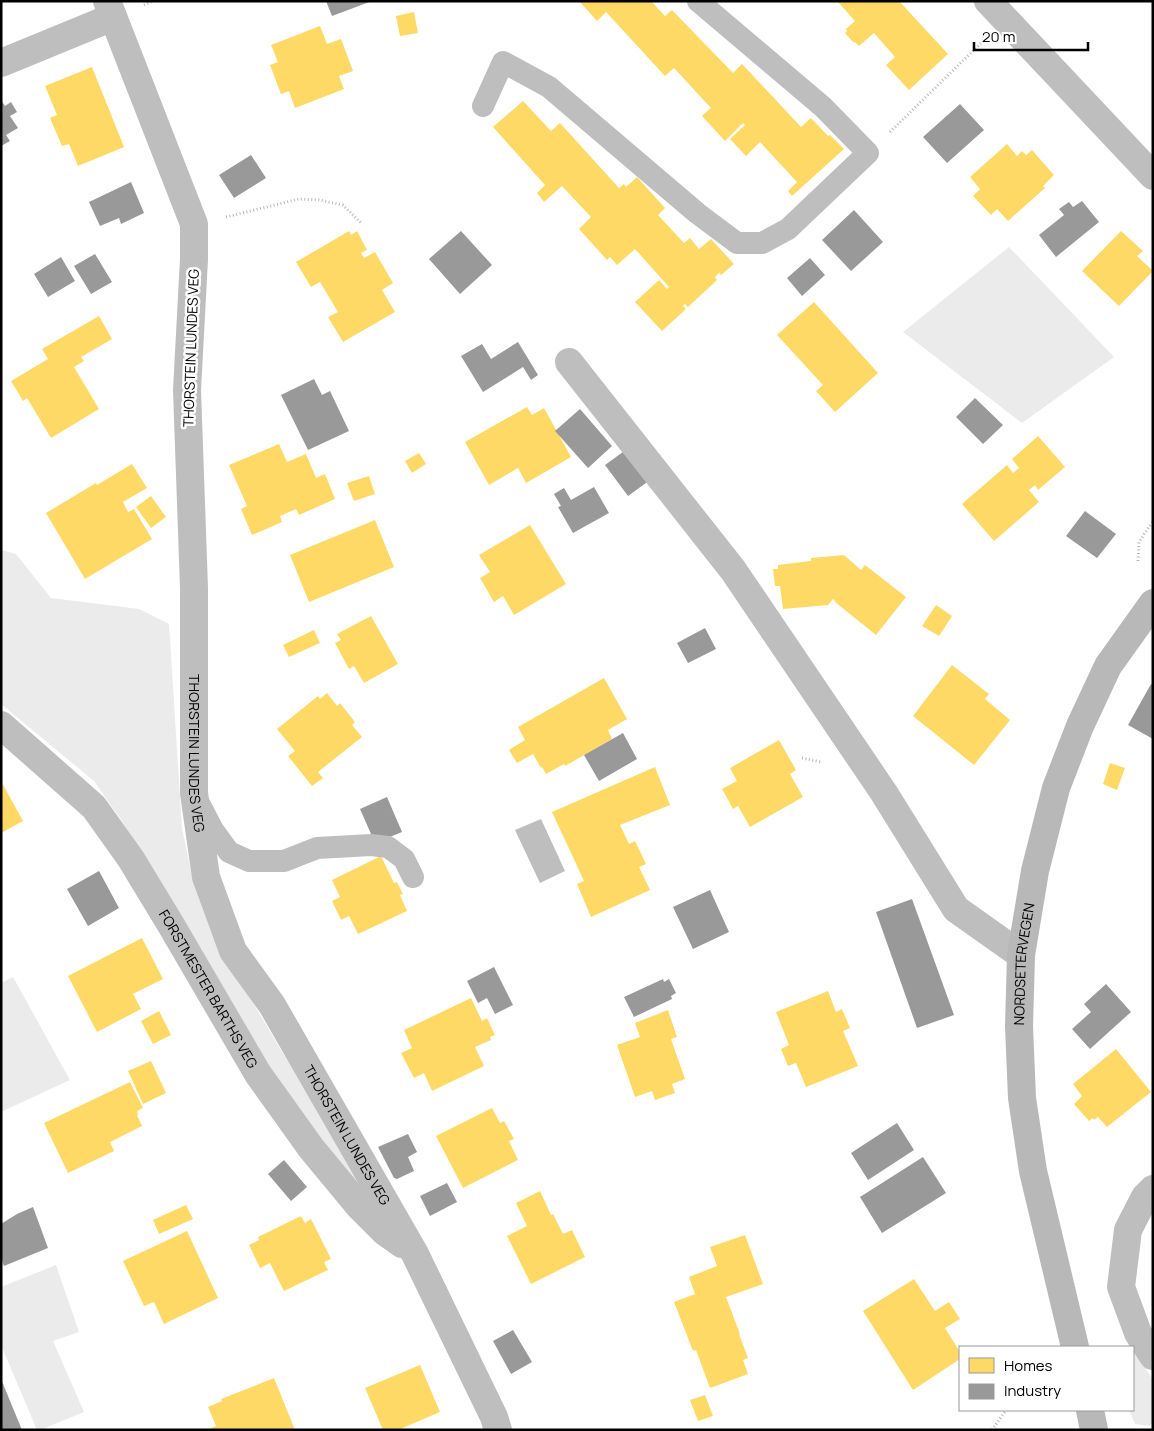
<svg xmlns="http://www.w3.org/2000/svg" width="1154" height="1431" viewBox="0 0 1154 1431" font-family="Manrope,sans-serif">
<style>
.green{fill:#ebebeb}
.water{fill:#bebebe}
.homes{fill:#ffd966}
.industry{fill:#999}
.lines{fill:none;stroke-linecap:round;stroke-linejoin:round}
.path{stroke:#b9b9b9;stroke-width:3;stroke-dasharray:1 2.5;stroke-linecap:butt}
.service{stroke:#bebebe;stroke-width:22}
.minor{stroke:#bebebe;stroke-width:28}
.tertiary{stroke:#bebebe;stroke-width:28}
.secondary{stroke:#b8b8b8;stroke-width:28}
.labels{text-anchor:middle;stroke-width:5;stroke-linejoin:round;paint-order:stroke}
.street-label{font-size:14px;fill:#000;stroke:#fff}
</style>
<rect width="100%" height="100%" fill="#fff"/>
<path class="green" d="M 1009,247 L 1114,357 L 1022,423 L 903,332 Z
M 1,550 L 16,554 L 51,598 L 139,609 L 169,624 L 182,828 L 193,880 L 212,934 L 281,1050 L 398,1233 L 256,1059 L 167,896 L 122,821 L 94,781 L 1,704 Z
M 13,977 L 70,1080 L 1,1112 L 1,983 Z
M 56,1265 L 79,1332 L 53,1341 L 84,1412 L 40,1430 L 37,1430 L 1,1345 L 1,1287 Z
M 1133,1352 L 1136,1353 L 1153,1380 L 1153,1422 L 1150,1426 L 1135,1424 L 1129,1410 L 1133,1410 Z"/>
<path class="water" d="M 541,819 L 565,871 L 540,883 L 515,830 Z"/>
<path class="homes" d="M 579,1 L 651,1 L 665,16 L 672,10 L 733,73 L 742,64 L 801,127 L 811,118 L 828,136 L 830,135 L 844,149 L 792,196 L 788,191 L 797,182 L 760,142 L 746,156 L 730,139 L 745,125 L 743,123 L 725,141 L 702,116 L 711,108 L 674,68 L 665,76 L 606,12 L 597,21 Z
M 837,1 L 899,1 L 948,54 L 909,90 L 886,65 L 895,57 L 874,33 L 859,46 L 855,42 L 854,43 L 845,33 L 847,31 L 846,29 L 855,21 Z
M 414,12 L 418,33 L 400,36 L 396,16 Z
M 320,26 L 327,44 L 341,39 L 353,71 L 339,76 L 344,89 L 295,108 L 289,91 L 281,94 L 270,65 L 278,62 L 271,45 Z
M 92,67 L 124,147 L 78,166 L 69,144 L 62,146 L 50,118 L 57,115 L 45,86 Z
M 523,101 L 551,131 L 560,123 L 619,188 L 624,184 L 626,187 L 637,177 L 665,208 L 658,215 L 684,243 L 690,238 L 699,249 L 711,239 L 734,264 L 721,275 L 719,273 L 715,277 L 717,280 L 688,307 L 685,304 L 683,306 L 686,309 L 662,331 L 635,302 L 659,280 L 667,289 L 669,287 L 635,249 L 617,265 L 610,257 L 607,260 L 579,229 L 591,217 L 562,186 L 544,202 L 537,193 L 545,185 L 493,127 Z
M 1007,144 L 1017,156 L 1022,151 L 1026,155 L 1032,150 L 1054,175 L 1043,186 L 1045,188 L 1008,221 L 997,209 L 991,215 L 973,196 L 980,189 L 970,177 Z
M 349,231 L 351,235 L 357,231 L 367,250 L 361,253 L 364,258 L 375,252 L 393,283 L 382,290 L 395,312 L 343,342 L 328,317 L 338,312 L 320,282 L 311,287 L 296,262 Z
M 1121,231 L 1143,251 L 1137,256 L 1153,271 L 1119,306 L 1082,271 Z
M 814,302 L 878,373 L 835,412 L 816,391 L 823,385 L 777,335 Z
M 99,316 L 112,339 L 81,357 L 84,361 L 74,367 L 99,409 L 51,438 L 27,398 L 23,401 L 11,381 L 48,359 L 42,349 Z
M 527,407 L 532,415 L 544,408 L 571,457 L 526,483 L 518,468 L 489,485 L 465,442 Z
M 1038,436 L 1065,467 L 1038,490 L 1035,485 L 1029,490 L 1039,502 L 994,541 L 962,504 L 1007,465 L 1013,473 L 1019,468 L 1012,459 Z
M 279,444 L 287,462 L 306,454 L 316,478 L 325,474 L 335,499 L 299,515 L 296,509 L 280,516 L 282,522 L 252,535 L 241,509 L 247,506 L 229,465 Z
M 419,453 L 426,464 L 412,473 L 405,461 Z
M 132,464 L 147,488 L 123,502 L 128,512 L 134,509 L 152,539 L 85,579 L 46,513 L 96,483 L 97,485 Z
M 369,476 L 375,494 L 354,501 L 347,483 Z
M 151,496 L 166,517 L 151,528 L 136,507 Z
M 375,520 L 394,567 L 309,602 L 290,555 Z
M 530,525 L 566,584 L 514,615 L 503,596 L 494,602 L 480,578 L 490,572 L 479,555 Z
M 844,555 L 861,570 L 865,565 L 906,597 L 876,635 L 835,602 L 836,602 L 833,599 L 828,605 L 783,609 L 780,586 L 775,586 L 773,569 L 778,569 L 778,565 L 811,561 L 811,558 Z
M 936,605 L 952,616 L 939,636 L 922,626 Z
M 371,616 L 398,664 L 364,683 L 354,666 L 349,669 L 335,643 L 341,640 L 337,634 Z
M 314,630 L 320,643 L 289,657 L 283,645 Z
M 952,665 L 989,694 L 985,699 L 1010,720 L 974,765 L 913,716 Z
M 604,678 L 627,719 L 608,730 L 612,739 L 565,766 L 564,764 L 546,774 L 542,767 L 541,768 L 533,754 L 517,763 L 509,750 L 525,740 L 518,727 Z
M 327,693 L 337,706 L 340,703 L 355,722 L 352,725 L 362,737 L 318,772 L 323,778 L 312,786 L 288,756 L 295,751 L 277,729 L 318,696 L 320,699 Z
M 779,740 L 796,770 L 790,774 L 803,797 L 750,827 L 738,806 L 733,809 L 722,789 L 737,781 L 730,768 Z
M 1110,763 L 1125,768 L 1117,790 L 1103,784 Z
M 655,767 L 670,805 L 620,825 L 629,844 L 635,841 L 646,864 L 639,867 L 650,890 L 591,917 L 577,884 L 584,881 L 552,812 Z
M 1,781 L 23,821 L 1,833 Z
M 381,856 L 394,883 L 397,882 L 403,894 L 400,895 L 407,911 L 358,934 L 349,916 L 341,920 L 332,901 L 340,897 L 332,880 Z
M 142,938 L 163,979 L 133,994 L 141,1009 L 97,1032 L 68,976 Z
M 828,991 L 836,1012 L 842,1009 L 850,1028 L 843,1031 L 858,1066 L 806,1087 L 796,1063 L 788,1066 L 781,1049 L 789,1045 L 776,1012 Z
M 471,998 L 482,1021 L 487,1018 L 495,1035 L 490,1037 L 491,1040 L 475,1047 L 484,1066 L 432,1091 L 424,1073 L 414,1078 L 401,1053 L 412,1048 L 404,1030 Z
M 668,1010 L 677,1037 L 671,1039 L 685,1079 L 672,1084 L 675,1093 L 655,1100 L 652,1091 L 635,1097 L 617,1045 L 640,1037 L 635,1023 Z
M 159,1011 L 171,1035 L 153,1044 L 141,1021 Z
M 1116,1049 L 1151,1092 L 1107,1127 L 1098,1117 L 1094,1120 L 1093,1118 L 1089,1121 L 1074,1104 L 1082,1096 L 1073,1084 Z
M 151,1061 L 166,1093 L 143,1104 L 128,1071 Z
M 130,1082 L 143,1108 L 137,1111 L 138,1115 L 137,1115 L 142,1126 L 110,1142 L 114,1151 L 68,1173 L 44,1123 Z
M 492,1108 L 500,1123 L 504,1121 L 514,1139 L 509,1141 L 518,1160 L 463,1188 L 436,1136 Z
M 540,1191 L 551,1215 L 553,1214 L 563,1234 L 572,1230 L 585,1257 L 531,1284 L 507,1236 L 527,1226 L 516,1203 Z
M 186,1205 L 193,1219 L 159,1234 L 153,1220 Z
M 301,1216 L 305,1223 L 311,1219 L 331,1259 L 324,1262 L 328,1270 L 284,1291 L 270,1263 L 260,1268 L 249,1245 L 259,1240 L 258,1237 Z
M 187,1231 L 218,1298 L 164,1324 L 154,1302 L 144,1306 L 123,1261 Z
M 745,1235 L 763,1284 L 726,1297 L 740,1334 L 739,1334 L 748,1358 L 743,1360 L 748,1374 L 710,1388 L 696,1350 L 693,1351 L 674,1302 L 695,1294 L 689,1277 L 717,1266 L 710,1247 Z
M 914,1279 L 935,1311 L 949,1302 L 960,1319 L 945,1328 L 960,1352 L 960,1359 L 913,1390 L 863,1311 Z
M 420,1365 L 440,1412 L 398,1430 L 383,1430 L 365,1388 Z
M 274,1378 L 295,1430 L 206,1430 L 216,1426 L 208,1407 L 222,1401 L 221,1399 Z
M 705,1395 L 713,1416 L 698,1421 L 690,1400 Z"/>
<path class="industry" d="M 326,1 L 372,1 L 332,16 Z
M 1,100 L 5,106 L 11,102 L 17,112 L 10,116 L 18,128 L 6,135 L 10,141 L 1,146 Z
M 960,104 L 984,130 L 947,163 L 923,137 Z
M 251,155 L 266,178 L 234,198 L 219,175 Z
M 131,182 L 144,213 L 121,224 L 119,218 L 100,226 L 89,202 Z
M 1082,201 L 1099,222 L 1056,257 L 1039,235 L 1064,215 L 1059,209 L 1069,202 L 1073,207 Z
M 854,210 L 883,242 L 851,271 L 822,240 Z
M 461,231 L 492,265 L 460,294 L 429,259 Z
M 95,254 L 112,282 L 91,294 L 74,266 Z
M 61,257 L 75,281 L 48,297 L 34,274 Z
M 810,258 L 825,275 L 802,296 L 787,278 Z
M 518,342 L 538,375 L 531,380 L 523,367 L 483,392 L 461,356 L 482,344 L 491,359 Z
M 314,379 L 322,395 L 330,391 L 349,431 L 308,450 L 281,395 Z
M 975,398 L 1003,425 L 983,444 L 956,417 Z
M 580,409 L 612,446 L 588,468 L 555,431 Z
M 627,449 L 650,480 L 628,496 L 605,465 Z
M 594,487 L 609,513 L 573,533 L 558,507 L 561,506 L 554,494 L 564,488 L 571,500 Z
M 1085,511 L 1116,534 L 1097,558 L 1066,536 Z
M 705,628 L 716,649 L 688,663 L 677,643 Z
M 1151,684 L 1153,685 L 1153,739 L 1128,725 Z
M 623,733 L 637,759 L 599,781 L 584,755 Z
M 387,797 L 402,832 L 375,843 L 360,809 Z
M 99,871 L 119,908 L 88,926 L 67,889 Z
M 710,890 L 729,932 L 693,949 L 673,907 Z
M 912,899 L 954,1015 L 917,1028 L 876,912 Z
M 494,967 L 513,1005 L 495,1014 L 487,998 L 478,1003 L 467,981 Z
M 663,979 L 664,982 L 669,979 L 676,993 L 671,996 L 672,999 L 634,1017 L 624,997 Z
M 1106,984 L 1131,1012 L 1090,1049 L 1072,1029 L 1091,1012 L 1084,1004 Z
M 897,1123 L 914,1150 L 868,1180 L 851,1153 Z
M 408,1134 L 417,1152 L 408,1157 L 414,1171 L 397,1179 L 394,1178 L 378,1147 Z
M 923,1157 L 946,1193 L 882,1233 L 860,1197 Z
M 284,1160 L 307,1187 L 291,1201 L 268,1174 Z
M 447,1183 L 457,1202 L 430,1216 L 420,1196 Z
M 33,1207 L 48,1248 L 4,1266 L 1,1258 L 1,1224 L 17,1214 Z
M 513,1330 L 532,1362 L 511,1374 L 493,1341 Z
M 1,1379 L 22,1430 L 1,1430 Z"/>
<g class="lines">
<path class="path" d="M 144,5 L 153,1
M 890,132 L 982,42
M 226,217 L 299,199 L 319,200 L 343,205 L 362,224
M 1138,561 L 1139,542 L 1153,521
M 802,758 L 821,762
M 992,1430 L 1006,1410"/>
<path class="service" d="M 483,106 L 503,62 L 549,87 L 697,213 L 737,243 L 762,243 L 788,229 L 868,153 L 823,107 L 698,1
M 200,805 L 213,830 L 229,852 L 249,861 L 284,861 L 317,848 L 371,845 L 388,847 L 404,859 L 413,877"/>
<g class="minor">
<path id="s1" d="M 107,1 L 194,224 L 194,259 L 187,390 L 194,588 L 194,793 L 206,877 L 233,951 L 272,1005 L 415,1254 L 494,1417 L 498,1430"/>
<path d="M 1,63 L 113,17"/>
<path d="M 569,362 L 733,570 L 884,793 L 956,909 L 1021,955"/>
<path id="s2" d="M 1,725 L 94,807 L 131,859 L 171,925 L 258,1074 L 311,1148 L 359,1206 L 385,1232 L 402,1244"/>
<path d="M 1153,1189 L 1145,1197 L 1128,1230 L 1121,1287 L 1138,1333 L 1153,1356"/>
</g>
<path class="tertiary" d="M 988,1 L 1153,176"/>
<g class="secondary">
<path id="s3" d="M 1075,1347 L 1033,1171 L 1022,1098 L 1019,1026 L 1021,955 L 1035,871 L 1056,788 L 1080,726 L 1108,666 L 1153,603"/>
<path d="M 1090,1410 L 1094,1430"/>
</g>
</g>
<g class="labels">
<g class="street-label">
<text transform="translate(191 348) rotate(-88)" y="5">THORSTEIN LUNDES VEG</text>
<text dy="5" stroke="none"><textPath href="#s1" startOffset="769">THORSTEIN LUNDES VEG</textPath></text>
<text dy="5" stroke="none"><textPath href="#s3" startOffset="389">NORDSETERVEGEN</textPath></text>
<text dy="5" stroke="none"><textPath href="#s2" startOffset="339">FORSTMESTER BARTHS VEG</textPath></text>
<text dy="5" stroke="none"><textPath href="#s1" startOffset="1189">THORSTEIN LUNDES VEG</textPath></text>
</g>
</g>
<rect width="1154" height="1431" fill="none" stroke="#000000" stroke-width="5"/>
<rect x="959" y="1346" width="175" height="65" fill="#ffffff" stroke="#999999"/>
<rect x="969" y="1358" width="25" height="15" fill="#ffd966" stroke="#999999"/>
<text x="1004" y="1371" font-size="15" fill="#000000">Homes</text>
<rect x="969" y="1384" width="25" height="15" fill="#999999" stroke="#999999"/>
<text x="1004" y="1396" font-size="15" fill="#000000">Industry</text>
<path d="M974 42v8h114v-8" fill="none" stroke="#000000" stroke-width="2.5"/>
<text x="982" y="42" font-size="15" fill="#000000" stroke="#ffffff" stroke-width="4" paint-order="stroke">20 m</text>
</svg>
